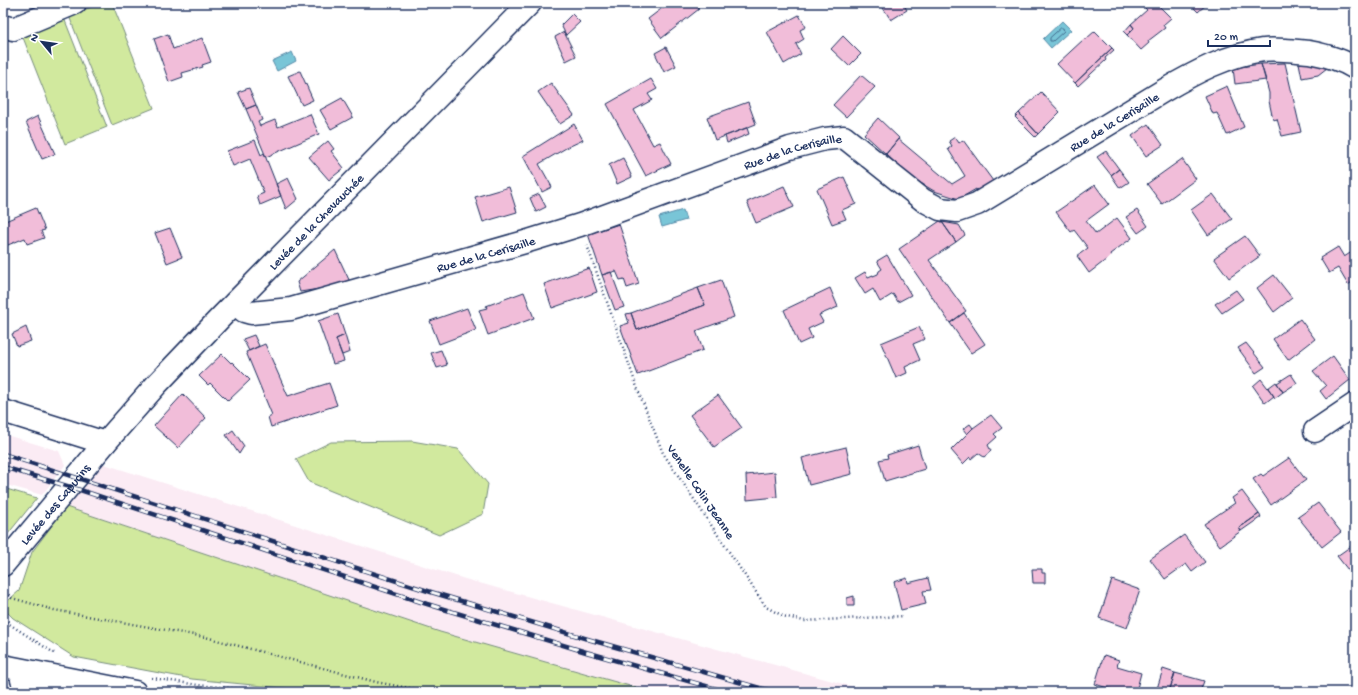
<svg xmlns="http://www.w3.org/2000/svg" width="1358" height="695" viewBox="0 0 1358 695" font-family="'Gochi Hand',sans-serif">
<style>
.built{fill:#fbebf4}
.green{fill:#d1e99e;stroke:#768c7e}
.water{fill:#79c5d7;stroke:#5389a7}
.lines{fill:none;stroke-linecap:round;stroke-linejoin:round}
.shore{stroke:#416b8e;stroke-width:1}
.building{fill:#f1bdd9;stroke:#1b2f5e}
.minor-casing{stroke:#1b2f5e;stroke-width:25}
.major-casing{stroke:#1b2f5e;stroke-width:25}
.path{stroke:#1b2f5e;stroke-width:2.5;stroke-dasharray:1 3;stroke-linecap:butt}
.minor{stroke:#fff;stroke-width:22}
.major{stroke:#fff;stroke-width:22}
.rail-casing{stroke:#1b2f5e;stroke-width:4.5}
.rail{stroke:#fff;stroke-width:3;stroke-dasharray:9;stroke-linecap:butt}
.labels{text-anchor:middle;stroke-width:3;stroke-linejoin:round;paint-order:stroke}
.street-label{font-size:13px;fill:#1b2f5e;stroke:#fff}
</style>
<rect width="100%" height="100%" fill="#fff"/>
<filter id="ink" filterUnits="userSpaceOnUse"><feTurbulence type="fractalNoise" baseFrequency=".025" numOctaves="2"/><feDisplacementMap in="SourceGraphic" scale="8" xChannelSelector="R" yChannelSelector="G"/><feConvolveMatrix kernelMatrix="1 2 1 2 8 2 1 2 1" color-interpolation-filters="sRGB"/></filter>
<g filter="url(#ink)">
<path class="built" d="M 3,434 L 59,451 L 65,465 L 42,495 L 3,484 Z
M 104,464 L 465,579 L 872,692 L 651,692 L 440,632 L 66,507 Z"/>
<path class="green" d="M 101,3 L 112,3 L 154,108 L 112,125 L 69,16 Z
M 64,18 L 107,127 L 65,144 L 22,35 Z
M 412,441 L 458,449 L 488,484 L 483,514 L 439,535 L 309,482 L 296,459 L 331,442 Z
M 3,488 L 37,498 L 3,540 Z
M 66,507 L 440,632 L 651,692 L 323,692 L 192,679 L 74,657 L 13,618 L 3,608 L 3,605 L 19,591 L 32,552 Z"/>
<path class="water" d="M 1062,21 L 1071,30 L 1051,48 L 1043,39 Z
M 292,52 L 296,61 L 277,71 L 272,61 Z
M 683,210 L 686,220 L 662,227 L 659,217 Z"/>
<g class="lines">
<path class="shore" d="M 1061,28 L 1063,28 L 1064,31 L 1053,41 L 1050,41 L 1050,38 Z"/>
</g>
<path class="building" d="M 669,3 L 694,3 L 699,9 L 662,38 L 648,19 Z
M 878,3 L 911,3 L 905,7 L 907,10 L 891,20 L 881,5 L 880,6 Z
M 1150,3 L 1156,3 L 1171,18 L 1163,25 L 1165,28 L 1148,41 L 1149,43 L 1141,50 L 1127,35 L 1134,28 L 1131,24 L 1147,10 L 1145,8 Z
M 1189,3 L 1208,3 L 1198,12 Z
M 572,14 L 580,22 L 566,35 L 561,25 Z
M 799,15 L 806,27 L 800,30 L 804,39 L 796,44 L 801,54 L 784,64 L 767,32 Z
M 1131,24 L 1134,28 L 1127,35 L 1124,32 Z
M 1095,31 L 1112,48 L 1075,83 L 1057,64 L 1084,39 L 1086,39 Z
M 564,32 L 576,56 L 566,61 L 555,37 Z
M 168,34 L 173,49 L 202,38 L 211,62 L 202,65 L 203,67 L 182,73 L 183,77 L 169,82 L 154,39 Z
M 843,36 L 861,54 L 849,66 L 831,49 Z
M 666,47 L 676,66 L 664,72 L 655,53 Z
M 1112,48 L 1114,50 L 1105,58 L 1106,60 L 1078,86 L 1075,83 Z
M 1285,63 L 1301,132 L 1282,136 L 1277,119 L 1273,120 L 1269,101 L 1269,93 L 1261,64 Z
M 1299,63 L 1312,63 L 1327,68 L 1318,75 L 1302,78 Z
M 1261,64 L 1266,80 L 1235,84 L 1233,68 Z
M 300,71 L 313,100 L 302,105 L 288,76 Z
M 861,75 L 875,87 L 846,117 L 833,105 Z
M 651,79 L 657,89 L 648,94 L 652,100 L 634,110 L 653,145 L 660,142 L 671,164 L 646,176 L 607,104 Z
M 551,83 L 574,115 L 560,124 L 538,92 Z
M 1227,86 L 1244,127 L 1227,135 L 1217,113 L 1213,114 L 1205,96 Z
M 249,88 L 256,105 L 246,109 L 238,92 Z
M 1041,92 L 1060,112 L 1038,134 L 1019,113 Z
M 342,98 L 353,117 L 331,129 L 320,110 Z
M 748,102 L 756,124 L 715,140 L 707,117 Z
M 256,105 L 262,120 L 258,122 L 260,126 L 275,120 L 278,127 L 310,114 L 319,134 L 266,157 L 246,109 Z
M 1019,113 L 1038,134 L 1035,137 L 1015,117 Z
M 38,116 L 55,154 L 42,159 L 26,122 Z
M 878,118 L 899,138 L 886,154 L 864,134 Z
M 574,124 L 583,140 L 566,148 L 539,164 L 552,187 L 542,192 L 523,156 Z
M 1148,124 L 1163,145 L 1146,156 L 1132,136 Z
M 747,128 L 749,134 L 727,143 L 725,136 Z
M 955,137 L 959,143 L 963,140 L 993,181 L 977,191 L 976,189 L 959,199 L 934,191 L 909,176 L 886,154 L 898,139 L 952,184 L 965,176 L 948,149 L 952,146 L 949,141 Z
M 255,140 L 261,155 L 264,153 L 281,196 L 260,205 L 257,196 L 264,193 L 250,159 L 233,166 L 227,151 Z
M 328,141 L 334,149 L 331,151 L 344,168 L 329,180 L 309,157 Z
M 1106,151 L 1119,169 L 1111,175 L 1097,157 Z
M 623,158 L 632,177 L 617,184 L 609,165 Z
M 1182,159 L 1196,179 L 1162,204 L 1147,184 Z
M 1119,169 L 1129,182 L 1120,188 L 1111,175 Z
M 844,177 L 856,204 L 842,210 L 846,219 L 832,224 L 817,189 Z
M 288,178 L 298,199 L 286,209 L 276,184 Z
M 1095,185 L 1109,204 L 1086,221 L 1096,234 L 1117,218 L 1132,238 L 1110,254 L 1111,256 L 1089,273 L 1077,256 L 1088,248 L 1074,230 L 1071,232 L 1056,212 Z
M 784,186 L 794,207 L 756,223 L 747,202 Z
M 509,187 L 517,212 L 483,222 L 475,197 Z
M 539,194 L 546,207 L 536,212 L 530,198 Z
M 1213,194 L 1232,219 L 1208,235 L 1191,210 Z
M 36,208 L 45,230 L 41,231 L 44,238 L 27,244 L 25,238 L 3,247 L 3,222 Z
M 1137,210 L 1148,226 L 1138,233 L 1126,217 Z
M 940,221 L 942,222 L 956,242 L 929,260 L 966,311 L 950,323 L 899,249 Z
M 942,222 L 959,225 L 965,235 L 956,242 Z
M 619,224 L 639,284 L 627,288 L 624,279 L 620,280 L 616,271 L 602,275 L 588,234 Z
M 170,228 L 182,257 L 167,263 L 155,233 Z
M 1245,236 L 1260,256 L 1229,278 L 1214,258 Z
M 1338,247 L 1344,257 L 1355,250 L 1355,280 L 1348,285 L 1338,268 L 1329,273 L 1320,258 Z
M 335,250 L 351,284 L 300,292 L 297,282 Z
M 887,255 L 911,295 L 898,302 L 893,294 L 880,302 L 873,289 L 865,294 L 855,278 L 865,272 L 868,277 L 873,275 L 873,276 L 878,274 L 879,271 L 882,269 L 877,261 Z
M 589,268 L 597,292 L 552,308 L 544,284 Z
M 611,272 L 624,307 L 615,310 L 602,275 Z
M 1274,275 L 1292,298 L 1274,312 L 1257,288 Z
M 721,280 L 734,317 L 696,331 L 703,350 L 638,375 L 620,326 L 629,323 L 626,314 L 631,313 L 637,330 L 705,305 L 698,288 Z
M 698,288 L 705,305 L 637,330 L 631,313 Z
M 830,288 L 838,307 L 819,315 L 823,322 L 808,329 L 812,338 L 799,344 L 784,310 Z
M 1236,290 L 1243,299 L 1222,313 L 1215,304 Z
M 524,292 L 534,318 L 488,335 L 479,310 L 487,308 L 486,306 Z
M 467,308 L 476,330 L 439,344 L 430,321 Z
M 964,313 L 985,344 L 971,353 L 950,323 Z
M 338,314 L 345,335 L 336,339 L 344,361 L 333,364 L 318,321 Z
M 1300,319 L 1315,339 L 1288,360 L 1273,339 Z
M 26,327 L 31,341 L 17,346 L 12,334 Z
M 919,327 L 925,339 L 913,344 L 920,360 L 905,367 L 907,373 L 896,378 L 881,343 Z
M 254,335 L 259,346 L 249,351 L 243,339 Z
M 345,335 L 350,352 L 342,355 L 336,339 Z
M 1246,343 L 1265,367 L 1256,373 L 1238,348 Z
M 265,344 L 288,396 L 329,383 L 337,405 L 271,427 L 268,417 L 272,415 L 246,352 Z
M 441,350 L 447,365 L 437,368 L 431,353 Z
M 222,354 L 231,363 L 232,362 L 250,380 L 228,401 L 210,383 L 208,385 L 199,376 Z
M 1333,356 L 1350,380 L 1326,399 L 1320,391 L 1326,386 L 1313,371 Z
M 1291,374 L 1297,383 L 1283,392 L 1277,383 Z
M 1261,379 L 1274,396 L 1265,403 L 1253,386 Z
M 1276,382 L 1283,392 L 1275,398 L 1268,388 Z
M 183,394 L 206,418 L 178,448 L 154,426 Z
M 718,395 L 742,428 L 714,447 L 690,415 Z
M 991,415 L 1002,428 L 994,434 L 997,437 L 988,445 L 991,451 L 984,457 L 978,453 L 971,459 L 970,457 L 963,464 L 951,450 L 973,428 Z
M 970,424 L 973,428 L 967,434 L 963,429 Z
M 233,430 L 244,446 L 239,454 L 226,435 Z
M 918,445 L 925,469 L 885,481 L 879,460 L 888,458 L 887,455 Z
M 846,447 L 852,474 L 809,485 L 802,458 Z
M 1289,458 L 1306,480 L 1271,505 L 1253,479 L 1261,474 L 1263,476 Z
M 775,472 L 777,497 L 747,500 L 746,475 Z
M 1242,491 L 1259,514 L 1239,528 L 1241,531 L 1220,546 L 1204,524 L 1235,503 L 1232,498 Z
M 1318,503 L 1341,532 L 1322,547 L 1298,517 Z
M 1259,514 L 1261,517 L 1241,531 L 1239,528 Z
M 1184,535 L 1205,562 L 1192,572 L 1186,564 L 1165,579 L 1150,559 Z
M 1354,544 L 1355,546 L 1355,576 L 1352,575 L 1337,556 Z
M 1032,569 L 1042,569 L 1042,573 L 1045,573 L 1045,583 L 1033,583 Z
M 907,578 L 908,583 L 928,578 L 931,590 L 923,591 L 926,604 L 901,610 L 894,582 Z
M 1112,580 L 1140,590 L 1127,628 L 1099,618 Z
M 854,596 L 854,606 L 847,606 L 847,598 Z
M 1104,655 L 1119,660 L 1117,666 L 1141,673 L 1136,692 L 1120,692 L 1095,684 Z
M 1163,669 L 1175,673 L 1169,692 L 1156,692 Z
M 1175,673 L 1204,681 L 1200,692 L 1169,692 Z"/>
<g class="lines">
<g class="minor-casing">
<g id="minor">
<path d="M 3,26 L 13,29 L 75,3"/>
<path id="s1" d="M 235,303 L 244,311 L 251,313 L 291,309 L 525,242 L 580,225 L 790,148 L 825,139 L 844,137 L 923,200 L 940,209 L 957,211 L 977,204 L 1163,91 C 1194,73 1227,55 1263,50 C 1275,48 1297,51 1309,52 C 1325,55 1341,59 1355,68"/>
<path d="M 3,411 L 105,443"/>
<path d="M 1315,431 L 1355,404"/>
<path id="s2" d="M 3,565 L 105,443 L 157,384 L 222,316 L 530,3"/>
</g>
</g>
<g class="major-casing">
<path id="major" d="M 3,666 L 135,692
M 22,680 L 55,692"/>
</g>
<path class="path" d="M 587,245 L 638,390 L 663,453 L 766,607 L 783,616 L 804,621 L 904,616
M 3,589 L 12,598 L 54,610 L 205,637 L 376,682 L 430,692
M 3,620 L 54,653
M 152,678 L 198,685 L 269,692"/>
<use href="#minor" class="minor"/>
<use href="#major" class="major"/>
<g class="rail-casing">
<path id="rail" d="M 3,454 L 431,592 L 591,640 L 774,692
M 3,467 L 77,489 L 427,604 L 586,652 L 727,692"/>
</g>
<use href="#rail" class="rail"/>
</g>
</g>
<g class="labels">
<g class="street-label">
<text dy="5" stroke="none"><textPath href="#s1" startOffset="958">Rue de la Cerisaille</textPath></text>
<text dy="5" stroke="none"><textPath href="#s1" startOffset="586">Rue de la Cerisaille</textPath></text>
<text dy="5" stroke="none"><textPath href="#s2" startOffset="465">Levée de la Chevauchée</textPath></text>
<text dy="5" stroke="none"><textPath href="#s1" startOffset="262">Rue de la Cerisaille</textPath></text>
<text transform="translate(702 491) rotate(56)" y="5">Venelle Colin Jeanne</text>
<text dy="5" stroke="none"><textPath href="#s2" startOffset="80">Levée des Capucins</textPath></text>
</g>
</g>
<rect width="1358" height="695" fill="none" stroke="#fff" stroke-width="16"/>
<rect x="8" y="8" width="1342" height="679" fill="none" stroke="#1b2f5e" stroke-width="1.5" filter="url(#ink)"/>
<g transform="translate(42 42) rotate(299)" stroke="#ffffff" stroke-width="3" paint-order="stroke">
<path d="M0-3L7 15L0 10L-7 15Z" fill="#1b2f5e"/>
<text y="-6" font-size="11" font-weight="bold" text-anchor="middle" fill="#1b2f5e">N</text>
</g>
<path d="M1208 40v6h62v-6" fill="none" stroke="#1b2f5e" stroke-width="2"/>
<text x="1214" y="40" font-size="12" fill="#1b2f5e" stroke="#ffffff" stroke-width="3" paint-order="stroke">20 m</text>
</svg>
